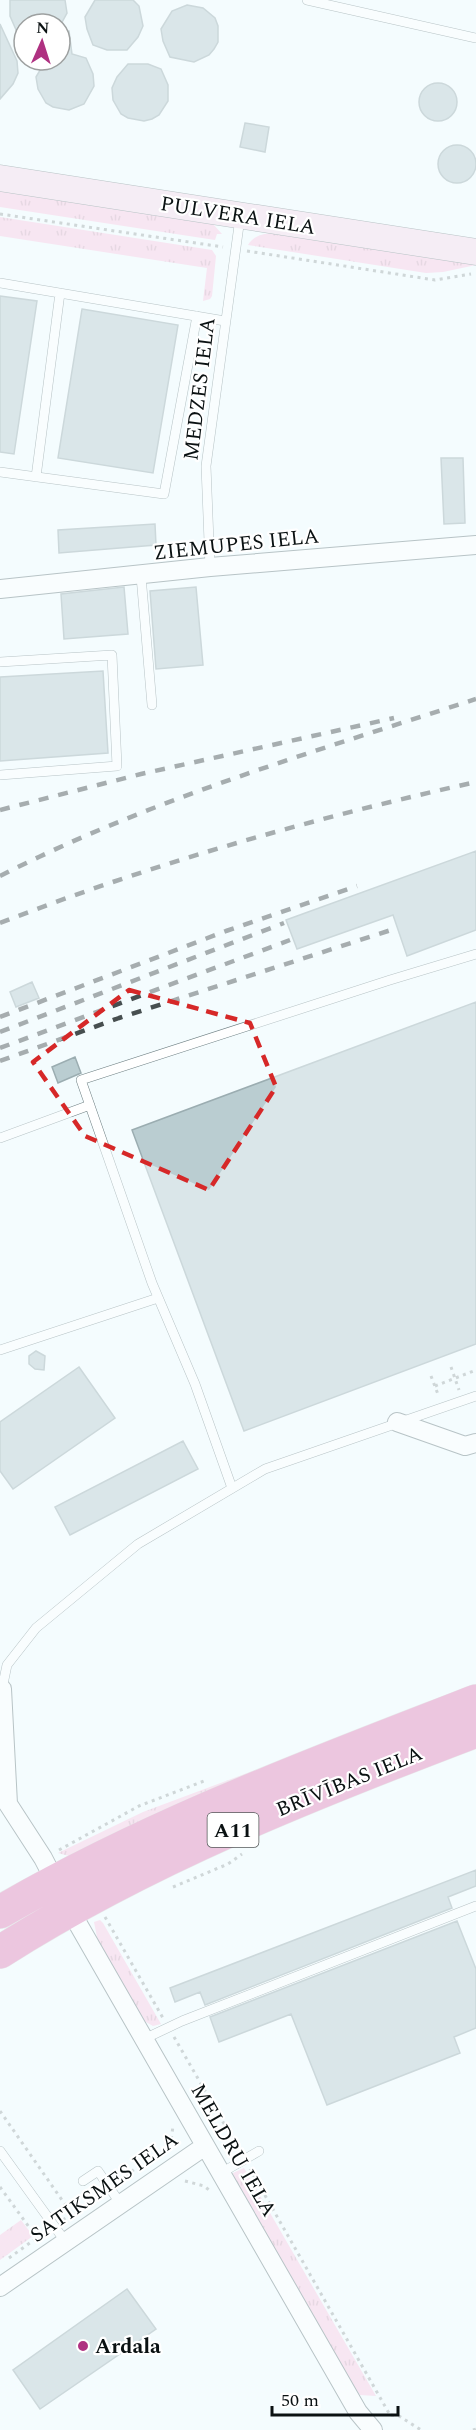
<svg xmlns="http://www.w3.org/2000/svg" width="476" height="2430" viewBox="0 0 476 2430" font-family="Spectral,serif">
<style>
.grass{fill:url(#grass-tufts)}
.building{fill:#bacdd1;stroke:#9badb1;stroke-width:1.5}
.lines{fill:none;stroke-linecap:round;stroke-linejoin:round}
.lane-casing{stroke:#6f8084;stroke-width:10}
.street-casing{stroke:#6f8084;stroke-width:20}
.secondary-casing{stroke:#6f8084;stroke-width:27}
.highway-casing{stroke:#d8d9d9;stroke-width:34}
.path{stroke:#a2aaac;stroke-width:3;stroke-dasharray:3 4.5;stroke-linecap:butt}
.lane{stroke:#fff;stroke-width:9}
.street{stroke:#fff;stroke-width:18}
.secondary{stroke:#f7dbea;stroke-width:26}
.highway{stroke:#e386ba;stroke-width:33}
.rail{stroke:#474f50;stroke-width:4.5;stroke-dasharray:10 10;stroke-linecap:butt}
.marked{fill:none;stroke:#d62828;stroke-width:4.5;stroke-dasharray:12 8;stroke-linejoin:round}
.poi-dot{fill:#af3181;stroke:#fff;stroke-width:2}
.labels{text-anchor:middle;stroke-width:4.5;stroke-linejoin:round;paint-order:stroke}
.shield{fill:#fff;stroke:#545859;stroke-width:1.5}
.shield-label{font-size:20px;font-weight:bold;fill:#0a1112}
.street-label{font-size:21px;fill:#0a1112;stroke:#fff}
.poi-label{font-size:21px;font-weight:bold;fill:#0a1112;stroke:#fff;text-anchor:start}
</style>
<defs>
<pattern id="grass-tufts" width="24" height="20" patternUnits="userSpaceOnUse" patternTransform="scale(1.5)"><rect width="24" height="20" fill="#fbcce4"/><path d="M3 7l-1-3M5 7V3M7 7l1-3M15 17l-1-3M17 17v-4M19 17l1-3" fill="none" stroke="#d6aec3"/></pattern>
</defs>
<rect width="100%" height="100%" fill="#f4fcfe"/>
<path class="grass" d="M 0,188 L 213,224 L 222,234 L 217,234 L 215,240 L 0,207 Z
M 0,217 L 212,250 L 216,256 L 212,296 L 210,299 L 203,301 L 207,268 L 0,236 Z
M 272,233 L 476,262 L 476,265 L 443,272 L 426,273 L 248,245 C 254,236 261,234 272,233 Z
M 282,1760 L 69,1856 L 58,1853 L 143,1812 Z
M 100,1920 L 103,1923 L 161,2024 L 153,2026 L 144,2021 L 98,1942 L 94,1922 Z
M 244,2168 L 376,2396 L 360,2395 L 354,2387 L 234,2179 L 233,2173 Z
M 21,2220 L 33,2236 L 0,2260 L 0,2235 Z"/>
<path class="building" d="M 10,0 L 65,0 L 67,13 L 61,24 L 24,24 L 24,48 L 10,16 Z
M 95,0 L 133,0 L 139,6 L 143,26 L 138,37 L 127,50 L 107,50 L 93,45 L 87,29 L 85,17 Z
M 187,5 L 203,8 L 215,18 L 218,26 L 218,42 L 214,49 L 209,55 L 194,62 L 170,57 L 163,41 L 161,29 L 172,11 Z
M 0,24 L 17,61 L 18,73 L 13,84 L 0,99 Z
M 60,31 L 69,31 L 72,54 L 86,58 L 93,74 L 94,86 L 84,104 L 69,110 L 53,107 L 46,103 L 38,89 L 36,77 L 46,60 L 60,60 Z
M 128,64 L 148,64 L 161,69 L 168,85 L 168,101 L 159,115 L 152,119 L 144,121 L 128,118 L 121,114 L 113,100 L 112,88 L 117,77 Z
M419 102a19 19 0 1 1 38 0a19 19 0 1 1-38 0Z
M 245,123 L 269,127 L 265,152 L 240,147 Z
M438 164a19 19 0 1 1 38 0a19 19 0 1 1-38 0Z
M 0,296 L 37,301 L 14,454 L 0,452 Z
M 82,309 L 178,325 L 153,473 L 58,458 Z
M 441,458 L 463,458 L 465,523 L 444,524 Z
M 155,524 L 156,545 L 59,553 L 58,530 Z
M 124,587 L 128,634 L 64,639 L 61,594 Z
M 196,587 L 203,665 L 156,669 L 150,591 Z
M 103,671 L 108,753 L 0,761 L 0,677 Z
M 476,851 L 476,930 L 407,956 L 393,915 L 297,949 L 286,920 Z
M 32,982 L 39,998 L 16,1007 L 10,992 Z
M 476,1002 L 476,1344 L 244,1431 L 132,1130 Z
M 75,1057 L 81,1073 L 58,1083 L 52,1067 Z
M 36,1351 L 45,1356 L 44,1370 L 35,1369 L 29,1364 L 29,1356 Z
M 79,1367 L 115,1418 L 13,1489 L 0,1471 L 0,1422 Z
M 183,1441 L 198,1469 L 70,1535 L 55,1507 Z
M 476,1870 L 476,1886 L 448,1897 L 452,1908 L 205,2005 L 200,1992 L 175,2002 L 170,1988 Z
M 457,1921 L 476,1969 L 476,2028 L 454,2037 L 460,2053 L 327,2105 L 291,2014 L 219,2042 L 210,2017 Z
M 127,2289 L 156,2329 L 40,2409 L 13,2370 Z"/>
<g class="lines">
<g class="lane-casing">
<path id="lane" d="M 307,0 L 476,38
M 0,283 L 225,321
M 0,472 L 164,494 L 197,316
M 36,477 L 60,293
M 210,567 L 206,466 L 240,218
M 141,576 L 152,705
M 0,662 L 112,655 L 117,766 L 0,775
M 0,1138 L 90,1105
M 0,1350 L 158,1298
M 232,1488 L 195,1384 L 152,1283 L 81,1080 L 390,980 L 476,954
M 0,1689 L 2,1689 L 7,1665 L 36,1628 L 138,1544 L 265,1469 L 476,1396
M 144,2039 L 182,2021 L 476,1906
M 0,2151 L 65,2241
M 221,2173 L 259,2151
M 83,2181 L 98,2171 L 120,2203"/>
</g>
<g class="street-casing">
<path id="street" d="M 0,589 L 210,567 L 476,545
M 397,1422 L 465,1446 L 476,1443
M 2,1689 L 8,1804 L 43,1858 L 70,1910 L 358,2412 L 373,2430
M 0,2287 L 205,2146"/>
</g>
<g class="secondary-casing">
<path id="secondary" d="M 0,178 L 476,252"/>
</g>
<g class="highway-casing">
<path id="highway" d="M 0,1912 C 151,1824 314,1764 476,1701
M 0,1952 C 148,1858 313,1793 476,1731"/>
</g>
<path class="path" d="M 0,214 L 223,247
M 247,251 L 435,280 L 471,274
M 451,1367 L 459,1390
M 431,1376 L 439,1397
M 435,1386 L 476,1370
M 59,1850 L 139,1806 L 204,1781
M 173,1887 L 228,1864 L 242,1854
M 105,1917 L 163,2018
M 174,2037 L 238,2148
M 0,2111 L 71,2213
M 250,2169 L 390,2415
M 119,2180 L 168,2146 L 171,2141 L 173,2126
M 185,2181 L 204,2186 L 209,2190
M 0,2187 L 37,2238
M 63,2220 L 99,2195
M 9,2258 L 45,2232
M 391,2415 L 399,2416 L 421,2430
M 473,2430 L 476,2429"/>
<use href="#lane" class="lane"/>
<use href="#street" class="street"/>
<use href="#secondary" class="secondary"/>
<use href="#highway" class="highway"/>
<path class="rail" d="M 0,810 L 141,774 L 394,718
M 0,876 C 151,799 316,751 476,699
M 0,923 C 154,863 314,818 476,782
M 0,1017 L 226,931 L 357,886
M 0,1032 L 284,923
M 0,1048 L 290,940
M 0,1061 L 119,1018 L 391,930"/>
</g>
<path d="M0 0H476V2430H0ZM 129,990 L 250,1023 L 276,1087 L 209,1190 L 85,1136 L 33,1062 Z" fill="#f4fcfe" fill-opacity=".55" fill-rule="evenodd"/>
<path class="marked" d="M 129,990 L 250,1023 L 276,1087 L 209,1190 L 85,1136 L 33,1062 Z"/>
<circle class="poi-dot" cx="83" cy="2346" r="6"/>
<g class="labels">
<rect class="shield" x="207.5" y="1813" width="51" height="34" rx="4.5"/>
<g class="shield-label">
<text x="233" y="1837">A11</text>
</g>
<g class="street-label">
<text transform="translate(238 215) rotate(9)" y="7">PULVERA IELA</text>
<text transform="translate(199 389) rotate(-83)" y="7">MEDZES IELA</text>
<text transform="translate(236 544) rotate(-6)" y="7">ZIEMUPES IELA</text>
<text transform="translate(349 1781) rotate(-22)" y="7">BRĪVĪBAS IELA</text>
<text transform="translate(234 2150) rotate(60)" y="7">MELDRU IELA</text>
<text transform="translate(104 2187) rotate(-35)" y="7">SATIKSMES IELA</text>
</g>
<g class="poi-label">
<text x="95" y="2353">Ardala</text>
</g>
</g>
<g transform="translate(42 42) rotate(3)"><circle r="28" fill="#ffffff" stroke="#9da0a0" stroke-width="1.5"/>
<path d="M0-4.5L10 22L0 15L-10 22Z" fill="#af3181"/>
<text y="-9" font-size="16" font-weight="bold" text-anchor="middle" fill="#0a1112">N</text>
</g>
<path d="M272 2406v9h126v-9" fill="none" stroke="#0a1112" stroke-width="3"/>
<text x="281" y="2406" font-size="18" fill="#0a1112" stroke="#ffffff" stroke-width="4.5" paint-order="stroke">50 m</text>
</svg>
